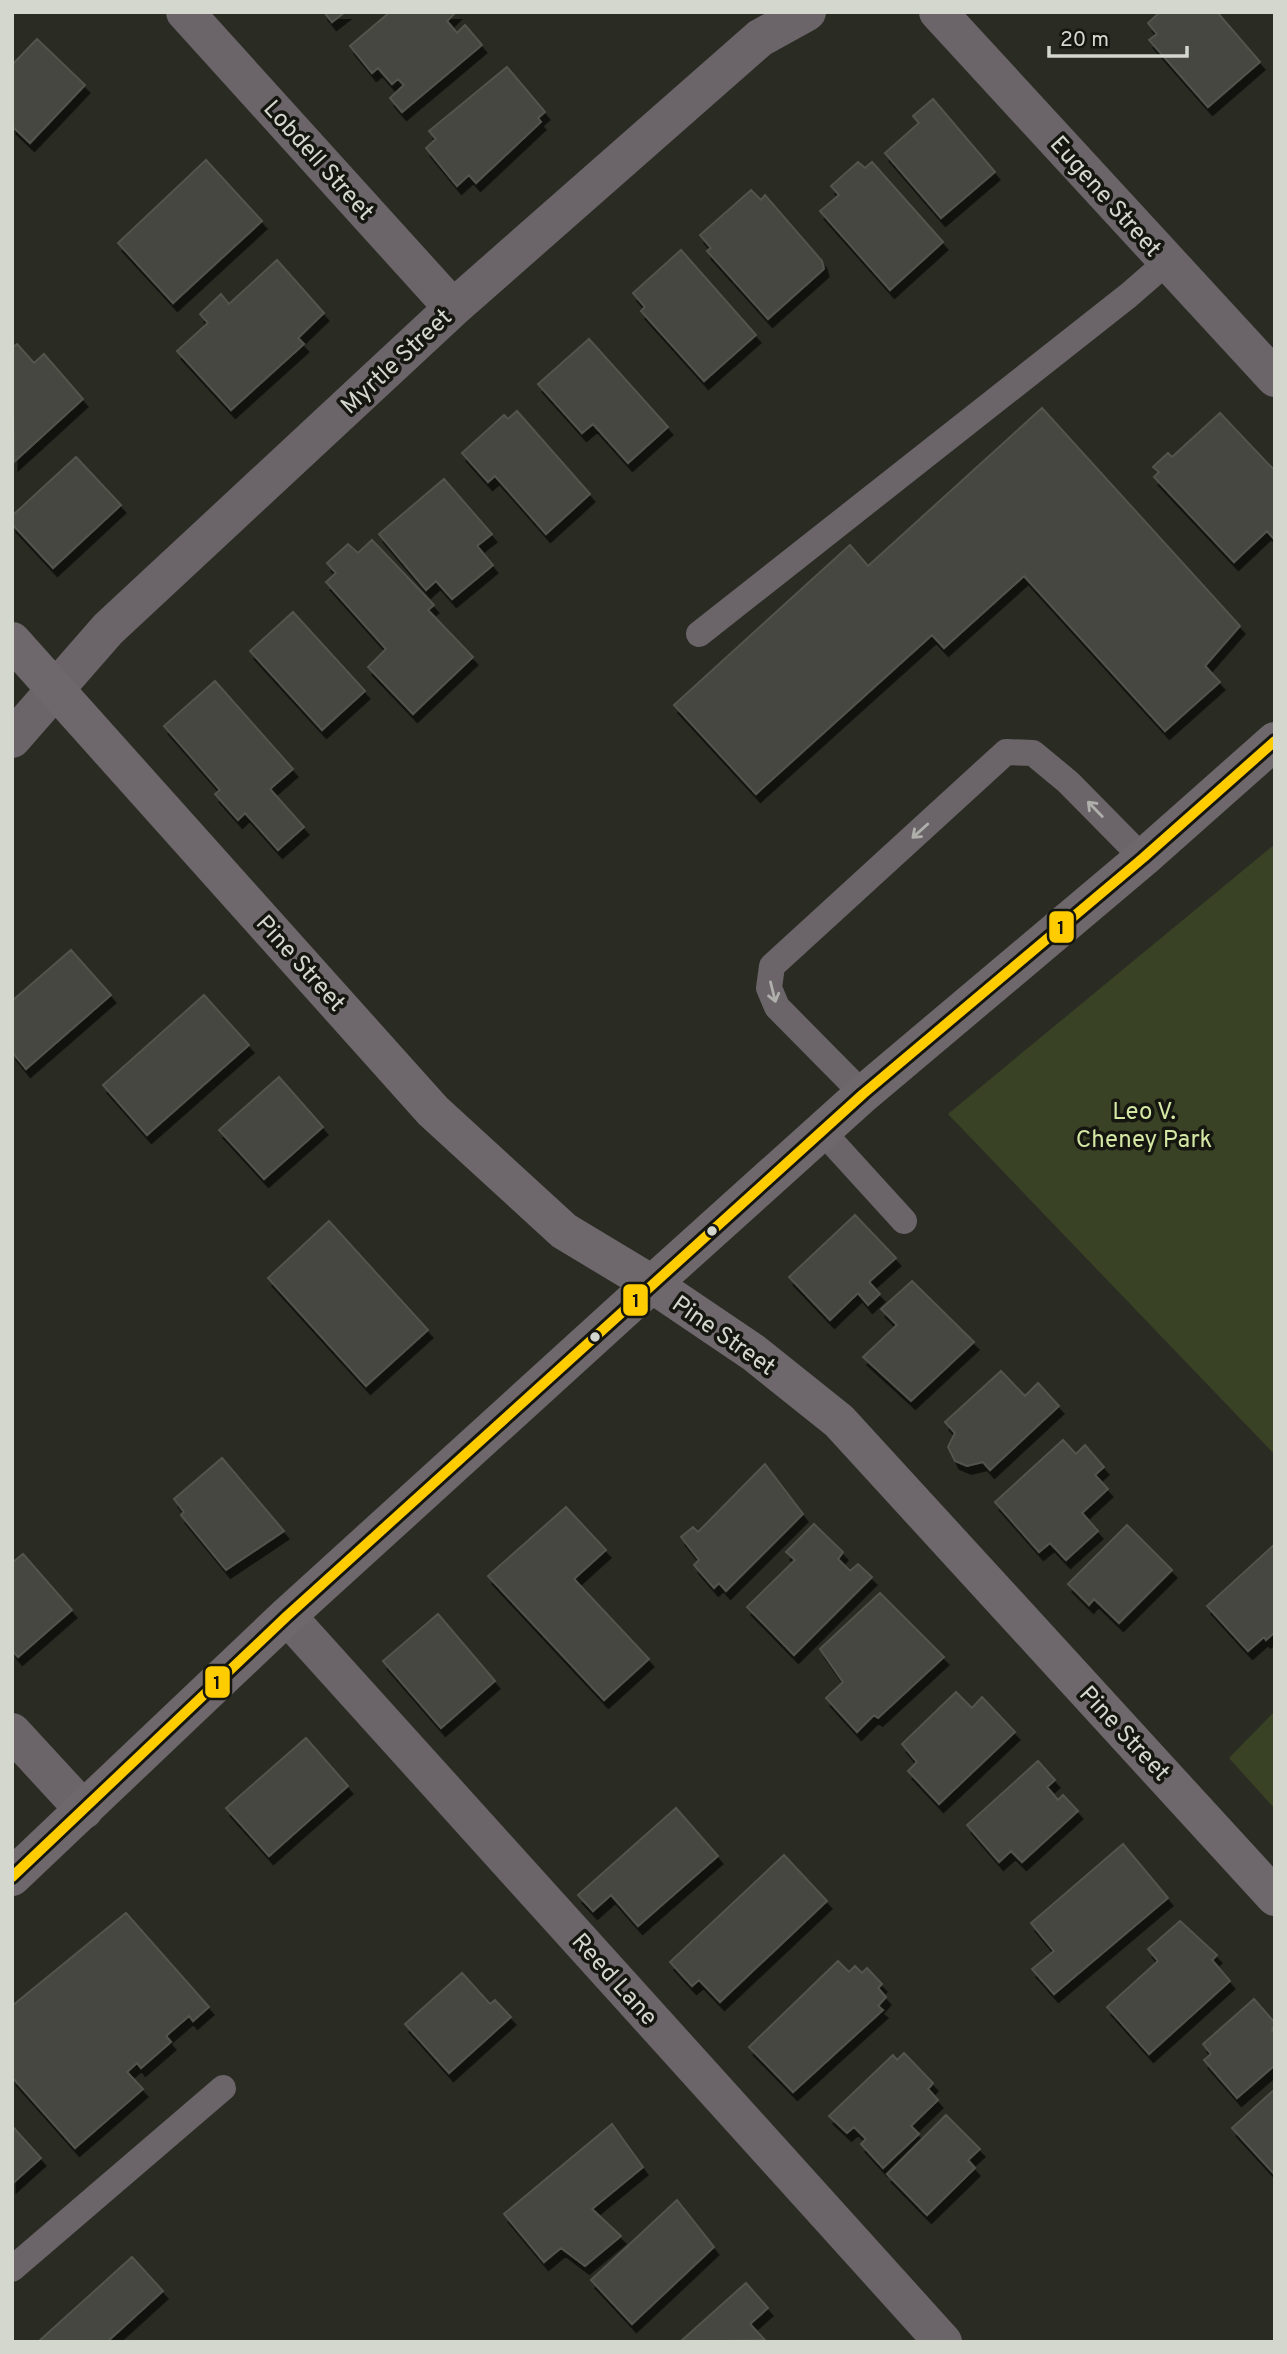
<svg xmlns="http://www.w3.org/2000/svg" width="1287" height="2354" viewBox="0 0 1287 2354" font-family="Overpass,sans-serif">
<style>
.green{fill:#3a4225}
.building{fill:#444640;stroke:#52544d;stroke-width:2;filter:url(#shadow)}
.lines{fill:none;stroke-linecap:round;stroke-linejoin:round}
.lane{stroke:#6b6469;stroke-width:26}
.street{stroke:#6b6469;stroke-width:38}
.secondary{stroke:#6e676b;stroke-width:38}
.bus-1-casing{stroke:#151610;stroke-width:16}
.bus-1{stroke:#fc0;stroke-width:10}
.oneway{stroke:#afafab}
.bus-dot{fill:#d4d7ce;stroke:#151610;stroke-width:2.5}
.labels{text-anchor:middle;stroke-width:7;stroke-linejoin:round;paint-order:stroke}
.street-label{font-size:24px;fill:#d4d7ce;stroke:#151610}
.park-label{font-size:24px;fill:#d4e7a5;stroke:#151610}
.line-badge{stroke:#151610;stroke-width:2.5}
.pale-badge-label{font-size:19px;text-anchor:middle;font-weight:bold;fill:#111}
</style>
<defs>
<filter id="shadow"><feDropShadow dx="4.5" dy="8" stdDeviation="0" flood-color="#0009"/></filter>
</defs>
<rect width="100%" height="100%" fill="#2a2c24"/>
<path class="green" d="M 1275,844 L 1275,1455 L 948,1114 Z
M 1275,1711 L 1275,1809 L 1229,1758 Z"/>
<path class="building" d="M 324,12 L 345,12 L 332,22 Z
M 390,12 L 456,12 L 447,21 L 457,33 L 465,25 L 482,45 L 402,112 L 390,98 L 404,85 L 398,79 L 392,84 L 378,68 L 372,73 L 350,46 Z
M 1160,12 L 1217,12 L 1260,62 L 1208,107 L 1149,40 L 1157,34 L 1148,23 Z
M 37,39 L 85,85 L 30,143 L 12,126 L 12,65 Z
M 507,67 L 545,112 L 538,118 L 541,122 L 476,183 L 469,175 L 457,186 L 426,148 L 436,139 L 429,131 Z
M 933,99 L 995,172 L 941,218 L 885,153 L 919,123 L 913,116 Z
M 206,160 L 262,221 L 173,303 L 118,243 Z
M 858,162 L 865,168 L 872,162 L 943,242 L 890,290 L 820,211 L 839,195 L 831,186 Z
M 751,190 L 761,200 L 765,195 L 822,261 L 824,269 L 768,319 L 707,251 L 711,248 L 700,235 Z
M 681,250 L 756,335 L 704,381 L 641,311 L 645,307 L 633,293 Z
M 277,260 L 324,313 L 298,338 L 304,344 L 231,410 L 177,351 L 208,323 L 200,314 L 221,294 L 229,304 Z
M 589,339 L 668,427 L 628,463 L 593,424 L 582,433 L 538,384 Z
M 17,344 L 34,363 L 44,354 L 83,399 L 14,462 L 12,348 Z
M 1042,408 L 1240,626 L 1205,666 L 1220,682 L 1165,731 L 1024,576 L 944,648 L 932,635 L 756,794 L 674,705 L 850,545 L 868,566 Z
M 517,411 L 590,494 L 546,534 L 495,476 L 488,482 L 462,453 L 504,415 L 508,419 Z
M 1220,413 L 1275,471 L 1275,540 L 1267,531 L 1234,562 L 1154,477 L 1159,472 L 1153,467 L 1168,453 L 1172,457 Z
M 76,457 L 121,505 L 53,568 L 12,524 L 12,516 Z
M 444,479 L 492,534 L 477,546 L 493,565 L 452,599 L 436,581 L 426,590 L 379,534 Z
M 372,540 L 434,605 L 428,610 L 473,657 L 413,714 L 368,667 L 386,649 L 326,582 L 336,573 L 327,563 L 348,544 L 358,553 Z
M 293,612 L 365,691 L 322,730 L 250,651 Z
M 215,681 L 293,769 L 270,789 L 304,827 L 278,850 L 245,813 L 238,820 L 215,794 L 220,790 L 164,726 Z
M 71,950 L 111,995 L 26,1069 L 12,1052 L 12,1001 Z
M 204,995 L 249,1045 L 147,1135 L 103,1085 Z
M 279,1077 L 323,1127 L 264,1179 L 219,1130 Z
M 855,1215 L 896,1258 L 869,1282 L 880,1294 L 868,1305 L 858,1293 L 830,1320 L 789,1277 Z
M 329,1221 L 428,1330 L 366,1386 L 268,1278 Z
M 912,1281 L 974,1342 L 911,1401 L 863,1357 L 897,1325 L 881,1309 Z
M 1001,1371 L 1025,1396 L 1038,1383 L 1059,1406 L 990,1470 L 983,1462 L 967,1466 L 955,1461 L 948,1447 L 955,1433 L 945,1422 Z
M 1063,1440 L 1076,1454 L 1085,1445 L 1104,1467 L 1095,1475 L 1108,1489 L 1082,1513 L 1098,1531 L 1066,1560 L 1050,1543 L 1039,1552 L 995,1502 Z
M 222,1458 L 284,1531 L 226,1570 L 181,1515 L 184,1512 L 174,1499 Z
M 765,1464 L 803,1514 L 726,1591 L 719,1583 L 714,1588 L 694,1565 L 699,1560 L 681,1537 L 693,1527 L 698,1532 Z
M 566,1507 L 606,1550 L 574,1579 L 649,1659 L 604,1700 L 488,1576 Z
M 814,1524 L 843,1552 L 838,1559 L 850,1571 L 858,1564 L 872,1577 L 794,1655 L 747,1607 L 795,1560 L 786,1552 Z
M 1127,1525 L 1172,1570 L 1119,1623 L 1094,1599 L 1089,1605 L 1068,1584 Z
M 1275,1544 L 1275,1632 L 1266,1640 L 1264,1637 L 1248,1651 L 1207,1606 Z
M 23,1554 L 72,1610 L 18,1657 L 12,1650 L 12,1563 Z
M 880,1593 L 944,1657 L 878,1718 L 874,1715 L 857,1732 L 826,1698 L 843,1682 L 820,1649 Z
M 438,1614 L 495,1681 L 441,1728 L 383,1661 Z
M 956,1692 L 972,1708 L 982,1697 L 1015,1732 L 939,1804 L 908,1771 L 917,1762 L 902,1744 Z
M 306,1738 L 348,1786 L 269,1856 L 226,1808 Z
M 1038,1761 L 1055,1780 L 1047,1787 L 1058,1800 L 1063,1795 L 1078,1811 L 1022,1862 L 1011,1851 L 999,1862 L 967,1825 Z
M 676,1808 L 718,1856 L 638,1926 L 611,1895 L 593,1911 L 578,1895 Z
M 1123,1844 L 1168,1898 L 1054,1994 L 1032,1969 L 1054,1951 L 1031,1923 Z
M 784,1855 L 827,1901 L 720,2002 L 699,1980 L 692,1986 L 670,1962 Z
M 126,1913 L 209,2007 L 193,2021 L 189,2016 L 166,2036 L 171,2042 L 141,2068 L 137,2063 L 127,2072 L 143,2089 L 75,2148 L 12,2077 L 12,2006 Z
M 1180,1921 L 1217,1955 L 1212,1960 L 1230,1981 L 1149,2054 L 1107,2007 L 1158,1961 L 1148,1949 Z
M 838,1961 L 849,1972 L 855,1966 L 862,1973 L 867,1968 L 882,1984 L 878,1988 L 886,1997 L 878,2006 L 883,2010 L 793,2092 L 749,2047 Z
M 462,1973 L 490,2004 L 495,2000 L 511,2017 L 449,2073 L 405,2024 Z
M 1254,1999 L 1275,2023 L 1272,2030 L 1275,2033 L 1275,2065 L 1237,2098 L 1204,2060 L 1211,2054 L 1203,2044 Z
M 904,2053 L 933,2083 L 928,2089 L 938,2100 L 911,2126 L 919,2134 L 883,2168 L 861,2144 L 866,2139 L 854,2127 L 847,2133 L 829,2116 L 893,2055 L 897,2060 Z
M 1275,2089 L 1275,2175 L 1232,2128 Z
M 946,2115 L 980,2149 L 968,2160 L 975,2168 L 927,2215 L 887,2174 Z
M 612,2124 L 643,2167 L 592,2209 L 621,2236 L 585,2266 L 561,2248 L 544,2262 L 504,2214 Z
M 12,2126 L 41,2158 L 12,2184 Z
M 677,2200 L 714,2247 L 632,2324 L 591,2280 Z
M 132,2257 L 163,2291 L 107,2342 L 38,2342 Z
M 746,2283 L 768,2308 L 750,2324 L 765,2340 L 680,2342 Z"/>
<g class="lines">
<path class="lane" d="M 699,634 L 1129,295 L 1167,262
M 863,1094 L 777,1007 L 769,988 L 772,966 L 1006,752 L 1033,753 L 1068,782 L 1143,858
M 822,1131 L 904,1221
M 12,2269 L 223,2088"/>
<path class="street" d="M 185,12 L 453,308
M 938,12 L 1275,378
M 12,739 L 108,629 L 453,308 L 760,38 L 807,12
M 287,1616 L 943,2342
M 12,1732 L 84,1810"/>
<path class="secondary" d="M 12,641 L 433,1111 L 564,1231 L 652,1284 L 754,1353 L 839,1421 L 1275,1897
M 12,1877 L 287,1616 L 652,1284 L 863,1094 L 1143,858 L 1275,741"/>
<g class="bus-1-casing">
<path id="bus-1" d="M 12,1877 L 287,1616 L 863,1094 L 1143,858 L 1275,741"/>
</g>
<use href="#bus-1" class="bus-1"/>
</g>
<defs><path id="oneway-shaft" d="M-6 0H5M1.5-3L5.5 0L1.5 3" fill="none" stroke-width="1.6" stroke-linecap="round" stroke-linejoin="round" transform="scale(1.75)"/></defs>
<g class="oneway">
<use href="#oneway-shaft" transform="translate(1095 809) rotate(-134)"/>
<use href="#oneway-shaft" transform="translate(920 831) rotate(138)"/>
<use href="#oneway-shaft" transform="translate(773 992) rotate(76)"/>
</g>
<g class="bus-dot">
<circle cx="712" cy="1231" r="6"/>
<circle cx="595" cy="1337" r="6"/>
</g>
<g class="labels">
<g class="street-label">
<text transform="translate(319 160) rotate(48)" y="8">Lobdell Street</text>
<text transform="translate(1106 196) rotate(48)" y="8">Eugene Street</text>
<text transform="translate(396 361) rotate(-43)" y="8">Myrtle Street</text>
<text transform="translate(301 963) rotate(48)" y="8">Pine Street</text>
<text transform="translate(724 1335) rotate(35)" y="8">Pine Street</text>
<text transform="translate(1125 1733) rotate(47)" y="8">Pine Street</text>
<text transform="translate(615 1979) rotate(48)" y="8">Reed Lane</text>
</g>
<g class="park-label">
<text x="1144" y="1119">Leo V.<tspan x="1144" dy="28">Cheney Park</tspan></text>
</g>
</g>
<g class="line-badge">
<rect x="1048" y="910" width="27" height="34" rx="7" fill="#fc0"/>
<rect x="622" y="1283" width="27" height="34" rx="7" fill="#fc0"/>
<rect x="204" y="1665" width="27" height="34" rx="7" fill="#fc0"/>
</g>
<g class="pale-badge-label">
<text x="1061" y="934">1</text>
<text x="636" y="1307">1</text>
<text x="217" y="1689">1</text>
</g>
<rect width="1287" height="2354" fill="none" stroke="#d4d7ce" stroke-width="28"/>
<path d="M1049 46v10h138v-10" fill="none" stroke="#d4d7ce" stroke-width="3.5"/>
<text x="1060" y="46" font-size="21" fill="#d4d7ce" stroke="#151610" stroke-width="5" paint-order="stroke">20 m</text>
</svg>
